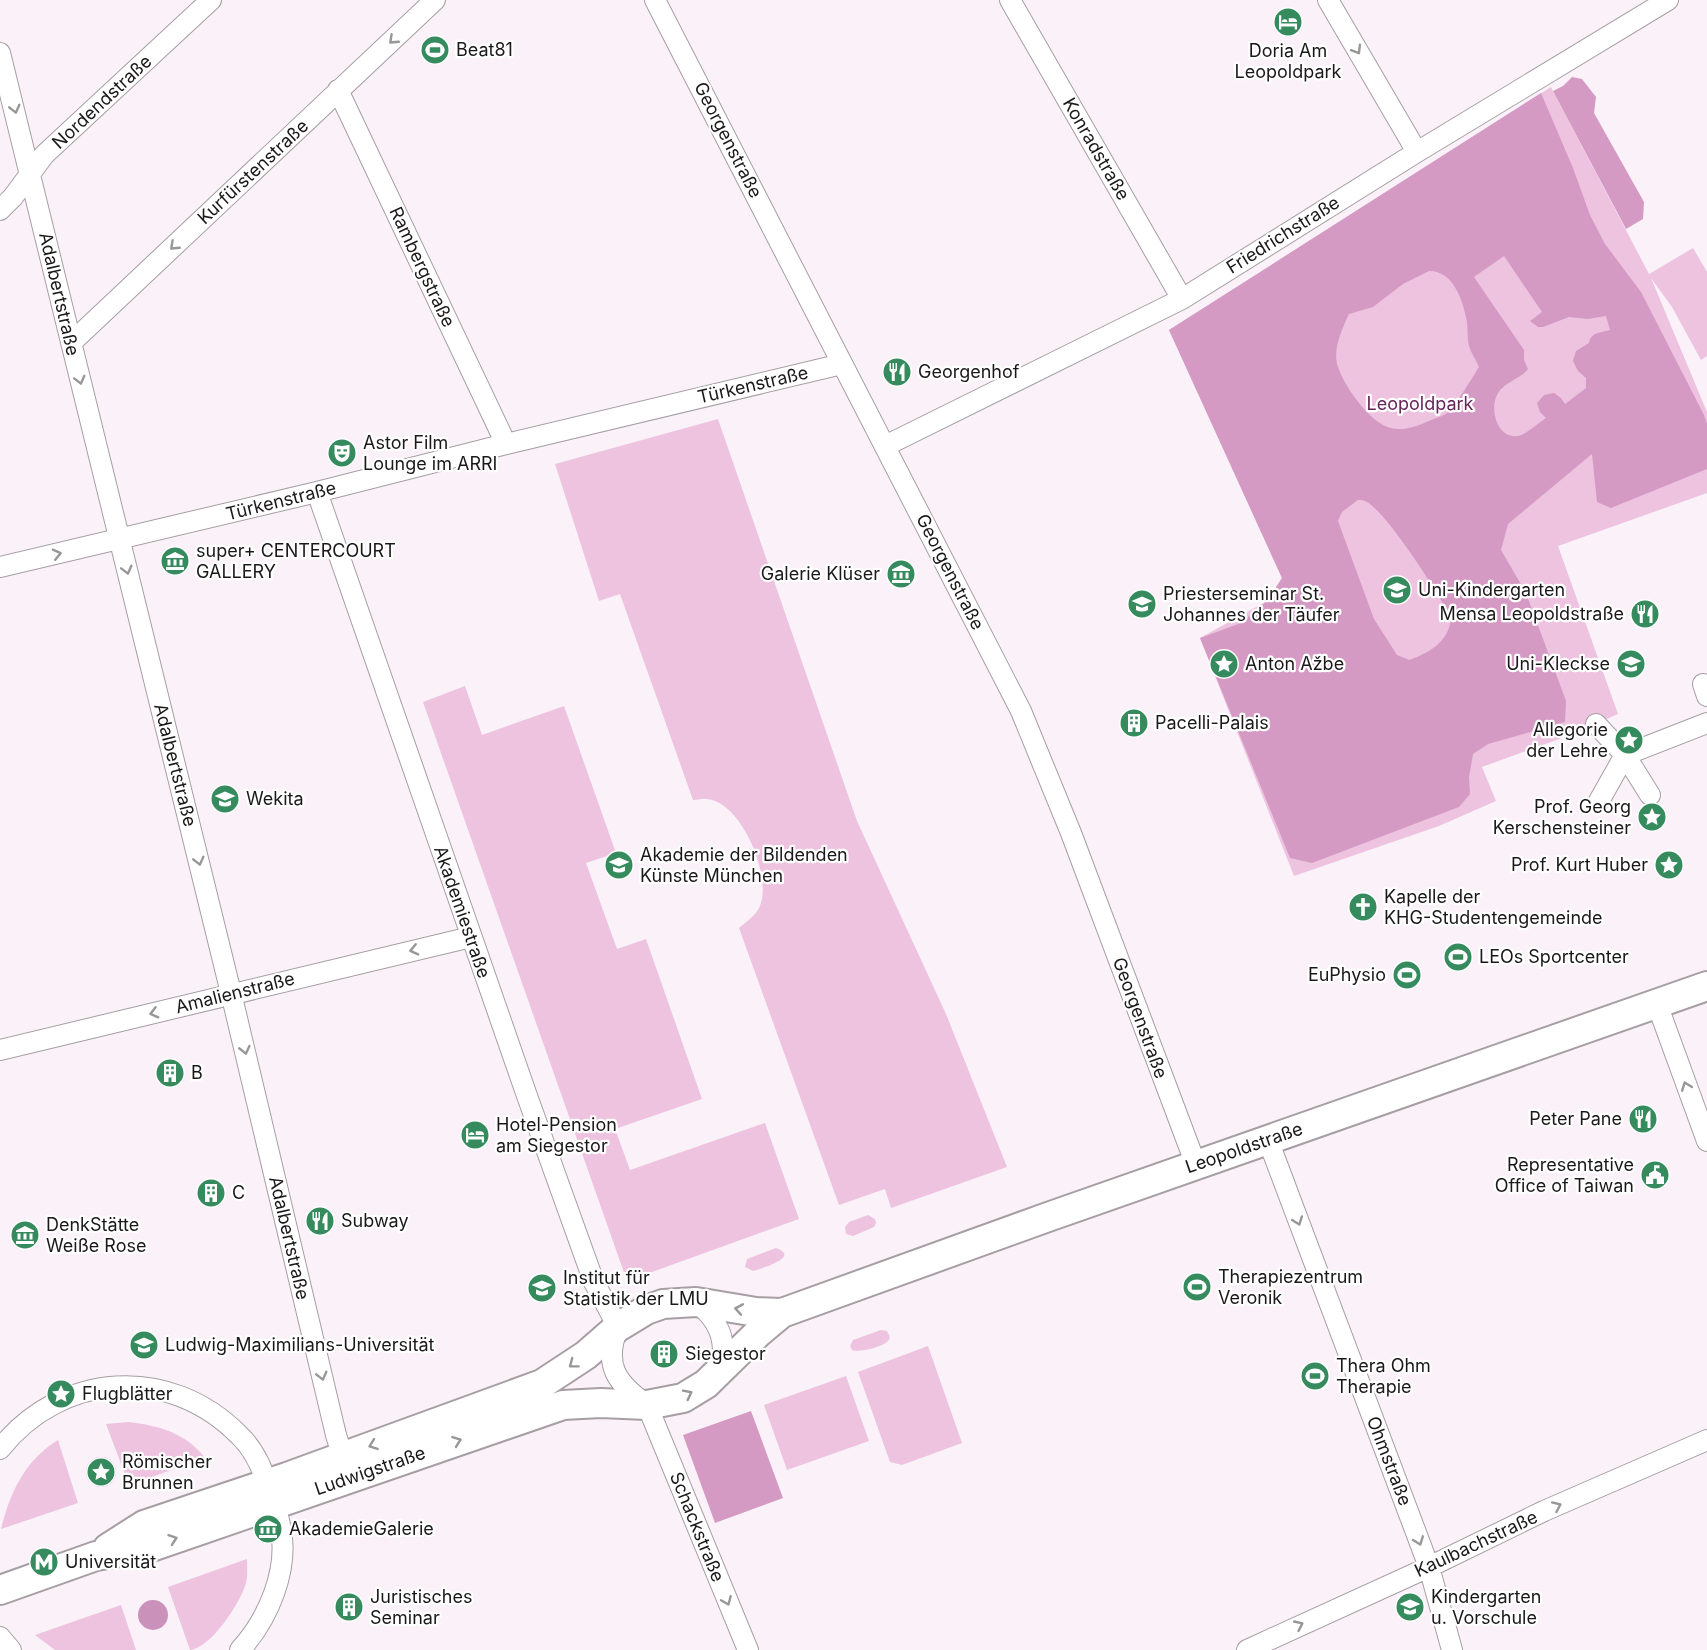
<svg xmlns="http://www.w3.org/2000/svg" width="1707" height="1650" viewBox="0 0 1707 1650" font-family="Inter,sans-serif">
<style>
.green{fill:#edc3e0}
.forest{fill:#d49ac4;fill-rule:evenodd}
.water{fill:#ca91ba}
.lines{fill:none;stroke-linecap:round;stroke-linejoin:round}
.street-casing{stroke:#a69ea3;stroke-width:22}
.secondary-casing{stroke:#a69ea3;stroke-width:32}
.street{stroke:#fff;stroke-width:20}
.secondary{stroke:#fff;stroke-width:28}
.oneway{stroke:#989798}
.labels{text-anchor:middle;stroke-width:4.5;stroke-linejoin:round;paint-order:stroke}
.poi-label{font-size:18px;fill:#1b181a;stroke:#fff;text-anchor:start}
.street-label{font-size:18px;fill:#1b181a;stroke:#fff}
.park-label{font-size:18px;fill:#682459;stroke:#fff}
</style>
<rect width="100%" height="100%" fill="#faf2f8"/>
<path class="green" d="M 1551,87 L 1649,274 L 1693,248 L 1707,272 L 1707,356 L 1701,360 L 1672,307 L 1651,278 L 1707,412 L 1707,493 L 1558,546 L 1618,714 L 1573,734 L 1482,767 L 1496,801 L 1439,826 L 1294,876 L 1200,638 L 1267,601 L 1282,578 L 1169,330 Z
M 718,419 L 857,821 L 946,1014 L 1007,1167 L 891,1208 L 885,1189 L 839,1205 L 739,928 C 746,922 755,916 759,908 C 774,879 742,802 707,799 C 703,798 697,800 693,800 L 620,594 L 599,601 L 555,464 Z
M 465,686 L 482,735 L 564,706 L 616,853 L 586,863 L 617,949 L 646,939 L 702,1099 L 615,1129 L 630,1170 L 765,1123 L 799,1219 L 627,1281 L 423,702 Z
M 868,1215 L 875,1219 L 876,1223 L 874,1227 L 853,1236 L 846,1234 L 845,1227 L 849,1222 Z
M 776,1248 C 802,1257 760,1269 753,1271 L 745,1267 L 747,1259 Z
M 881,1330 L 887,1331 C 889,1335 891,1337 888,1341 C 883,1347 858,1353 852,1350 L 850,1346 L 853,1340 Z
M 928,1346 L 962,1443 L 902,1465 L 890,1462 L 858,1372 Z
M 846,1376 L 869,1441 L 787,1470 L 764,1405 Z
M 128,1422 C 157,1425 187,1433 205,1458 L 129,1485 L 106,1424 Z
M 58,1440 L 78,1503 L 1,1529 C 10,1493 25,1460 58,1440 Z
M 247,1559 C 247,1567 248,1575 246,1583 C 241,1602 211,1648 190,1650 L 168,1587 Z
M 121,1605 L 136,1650 L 55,1650 L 35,1635 Z"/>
<path class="forest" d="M 1572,77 L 1582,79 L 1596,97 L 1594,113 L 1644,202 L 1643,219 L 1626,229 L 1553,91 L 1563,86 Z
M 1541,93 L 1573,168 L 1590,215 L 1605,244 L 1641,292 L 1704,415 L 1707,424 L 1707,469 L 1611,508 L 1597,502 L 1592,454 L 1508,524 L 1501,550 L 1526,593 L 1566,701 L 1565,722 L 1488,744 L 1473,754 L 1469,777 L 1470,794 L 1459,807 L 1312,863 L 1290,858 L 1200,638 L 1241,623 L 1267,601 L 1282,578 L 1169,330 ZM 1504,256 L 1542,312 L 1530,321 L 1538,327 L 1543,327 L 1569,317 L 1588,319 L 1606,316 L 1610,330 C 1600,333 1591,332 1589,343 L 1576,351 L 1573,361 L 1578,371 L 1586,378 L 1586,388 L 1565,404 L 1561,398 L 1554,393 L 1544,395 L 1537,403 L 1540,412 L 1546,418 C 1538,423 1527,434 1518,436 C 1496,439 1489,407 1498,393 C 1505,382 1520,379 1528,369 L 1524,360 L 1524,350 L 1474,277 ZM 1429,271 C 1454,271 1463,301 1467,322 C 1468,330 1467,338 1469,346 C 1471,353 1476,360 1479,367 C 1472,378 1456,405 1447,413 C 1443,416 1436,418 1431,420 C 1397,436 1382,431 1359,403 C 1351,393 1342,379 1338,367 C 1332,351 1342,329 1349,314 L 1373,307 L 1403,284 ZM 1358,500 C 1362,500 1363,500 1367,502 C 1387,513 1440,595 1451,618 C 1449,642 1429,653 1409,660 L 1397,655 L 1374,619 L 1338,521 L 1342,512 Z
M 751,1411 L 783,1498 L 715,1523 L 683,1435 Z"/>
<path class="water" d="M86 1472a15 15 0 1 1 30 0a15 15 0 1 1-30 0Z
M138 1615a15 15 0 1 1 30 0a15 15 0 1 1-30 0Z"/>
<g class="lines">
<g class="street-casing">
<path id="street" d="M 655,0 L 1021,711 L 1071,833 L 1196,1165
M 1010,0 L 1182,299
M 1328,0 L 1417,152
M 0,53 L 231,993 L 336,1435 L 346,1467
M 338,90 L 506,444
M 0,210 L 13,197 L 44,155 L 211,0
M 71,343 L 435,0
M 885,446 L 1182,299 L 1417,152 L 1668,0
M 317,492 L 526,1093 L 594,1282 L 618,1327 C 603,1365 616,1383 647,1405 L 748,1650
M 0,567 L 317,492 L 506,444 L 842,364
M 1703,684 L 1707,696
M 1596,724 L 1625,755 L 1650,795
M 1599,801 L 1625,755 L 1707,723
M 1657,1004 L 1707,1141
M 0,1050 L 471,937
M 1268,1140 L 1429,1567 L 1452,1650
M 696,1302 C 720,1321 726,1339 722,1369
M 0,1449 C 61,1372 169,1364 239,1435 C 255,1450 263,1469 269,1490 C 273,1501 278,1513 280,1525 C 290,1568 269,1618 240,1650
M 0,1637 L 11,1650
M 1247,1650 L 1429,1567 L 1544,1511 L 1707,1440"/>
</g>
<g class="secondary-casing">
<path id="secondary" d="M 108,1548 L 144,1525 L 287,1477 L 542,1384 L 586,1355 L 618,1327 L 646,1310 L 663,1304 L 696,1302 L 756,1312 L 782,1313
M 0,1590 L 96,1556 L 154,1546 L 563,1405 L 601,1403 L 647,1405 L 683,1398 L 706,1384 L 758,1333 L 782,1313 L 1048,1217 L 1707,986"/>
</g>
<use href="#street" class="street"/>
<use href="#secondary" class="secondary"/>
</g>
<defs><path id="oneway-chevron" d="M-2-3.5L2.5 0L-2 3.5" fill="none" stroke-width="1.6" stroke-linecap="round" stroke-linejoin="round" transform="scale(1.5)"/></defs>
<g class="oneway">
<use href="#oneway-chevron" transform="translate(393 40) rotate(137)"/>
<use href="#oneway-chevron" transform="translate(1357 50) rotate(59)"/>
<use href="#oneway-chevron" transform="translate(15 109) rotate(76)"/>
<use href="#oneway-chevron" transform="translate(174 246) rotate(137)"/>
<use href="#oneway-chevron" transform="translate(80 380) rotate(76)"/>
<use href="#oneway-chevron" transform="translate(57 554) rotate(-13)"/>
<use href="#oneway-chevron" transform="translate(127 570) rotate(76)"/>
<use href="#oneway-chevron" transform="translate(199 861) rotate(76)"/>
<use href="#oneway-chevron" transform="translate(414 950) rotate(167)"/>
<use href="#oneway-chevron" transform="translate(154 1013) rotate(165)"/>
<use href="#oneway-chevron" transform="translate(245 1050) rotate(77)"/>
<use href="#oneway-chevron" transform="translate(1686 1086) rotate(-111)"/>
<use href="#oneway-chevron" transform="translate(1298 1221) rotate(70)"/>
<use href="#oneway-chevron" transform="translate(739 1309) rotate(-170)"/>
<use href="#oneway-chevron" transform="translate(573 1364) rotate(143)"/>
<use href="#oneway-chevron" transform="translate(322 1376) rotate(76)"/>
<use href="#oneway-chevron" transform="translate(688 1394) rotate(-27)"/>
<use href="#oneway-chevron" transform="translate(457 1441) rotate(-20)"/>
<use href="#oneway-chevron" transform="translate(373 1445) rotate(160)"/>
<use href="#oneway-chevron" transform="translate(1557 1506) rotate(-24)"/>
<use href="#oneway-chevron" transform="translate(173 1539) rotate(-19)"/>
<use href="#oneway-chevron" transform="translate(1419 1541) rotate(69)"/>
<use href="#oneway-chevron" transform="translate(727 1601) rotate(67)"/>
<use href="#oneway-chevron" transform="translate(1299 1625) rotate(-25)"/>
</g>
<defs>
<g id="hotel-disc" transform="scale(1.5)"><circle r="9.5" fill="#368b5e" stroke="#fff"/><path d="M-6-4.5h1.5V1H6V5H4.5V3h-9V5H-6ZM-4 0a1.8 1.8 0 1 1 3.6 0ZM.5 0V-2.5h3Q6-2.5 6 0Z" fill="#fff"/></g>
<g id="stadium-disc" transform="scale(1.5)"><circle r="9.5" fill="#368b5e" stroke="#fff"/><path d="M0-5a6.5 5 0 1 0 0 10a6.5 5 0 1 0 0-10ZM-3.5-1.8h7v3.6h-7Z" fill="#fff"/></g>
<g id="restaurant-disc" transform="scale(1.5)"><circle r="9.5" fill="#368b5e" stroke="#fff"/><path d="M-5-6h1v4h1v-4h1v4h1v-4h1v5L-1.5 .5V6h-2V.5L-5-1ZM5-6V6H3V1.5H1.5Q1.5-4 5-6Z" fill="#fff"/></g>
<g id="theatre-disc" transform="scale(1.5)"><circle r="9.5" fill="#368b5e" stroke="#fff"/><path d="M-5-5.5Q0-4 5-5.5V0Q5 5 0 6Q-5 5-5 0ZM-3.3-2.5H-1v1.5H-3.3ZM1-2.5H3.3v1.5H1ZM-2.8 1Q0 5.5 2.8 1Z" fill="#fff"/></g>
<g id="museum-disc" transform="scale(1.5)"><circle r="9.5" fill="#368b5e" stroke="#fff"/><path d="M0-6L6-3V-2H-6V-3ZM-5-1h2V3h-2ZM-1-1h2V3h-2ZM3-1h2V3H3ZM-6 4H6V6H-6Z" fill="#fff"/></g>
<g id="school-disc" transform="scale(1.5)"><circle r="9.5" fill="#368b5e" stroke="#fff"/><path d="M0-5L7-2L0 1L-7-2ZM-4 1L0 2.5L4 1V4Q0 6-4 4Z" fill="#fff"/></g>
<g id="university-disc" transform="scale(1.5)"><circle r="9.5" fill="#368b5e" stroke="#fff"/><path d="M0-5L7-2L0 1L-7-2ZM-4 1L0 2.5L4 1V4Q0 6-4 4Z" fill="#fff"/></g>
<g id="sight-disc" transform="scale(1.5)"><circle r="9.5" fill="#368b5e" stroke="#fff"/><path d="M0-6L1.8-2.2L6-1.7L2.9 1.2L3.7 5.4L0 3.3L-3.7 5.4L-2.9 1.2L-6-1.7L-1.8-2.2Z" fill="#fff"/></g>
<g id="building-disc" transform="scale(1.5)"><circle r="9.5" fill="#368b5e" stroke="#fff"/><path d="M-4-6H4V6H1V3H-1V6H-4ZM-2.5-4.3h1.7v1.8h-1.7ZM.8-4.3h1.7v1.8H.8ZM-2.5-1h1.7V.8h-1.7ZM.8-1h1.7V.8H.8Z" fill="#fff"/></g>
<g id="church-disc" transform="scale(1.5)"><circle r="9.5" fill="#368b5e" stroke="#fff"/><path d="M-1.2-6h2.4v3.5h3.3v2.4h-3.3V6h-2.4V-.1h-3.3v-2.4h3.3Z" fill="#fff"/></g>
<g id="civic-disc" transform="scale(1.5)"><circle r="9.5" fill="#368b5e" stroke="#fff"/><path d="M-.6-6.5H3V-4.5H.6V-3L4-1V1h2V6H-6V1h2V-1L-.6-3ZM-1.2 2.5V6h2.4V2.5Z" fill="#fff"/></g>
<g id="metro-disc" transform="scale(1.5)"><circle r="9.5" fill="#368b5e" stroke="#fff"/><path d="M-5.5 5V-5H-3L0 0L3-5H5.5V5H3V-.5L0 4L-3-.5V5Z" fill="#fff"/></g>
</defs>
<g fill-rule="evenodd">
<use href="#hotel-disc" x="1288" y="22"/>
<use href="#stadium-disc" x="435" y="50"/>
<use href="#restaurant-disc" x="897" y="372"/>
<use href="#theatre-disc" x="342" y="453"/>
<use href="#museum-disc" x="175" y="561"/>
<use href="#museum-disc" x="901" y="574"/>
<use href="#school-disc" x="1397" y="590"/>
<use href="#university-disc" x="1142" y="604"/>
<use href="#restaurant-disc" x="1645" y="614"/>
<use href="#sight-disc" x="1224" y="664"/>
<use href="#school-disc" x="1631" y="664"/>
<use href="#building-disc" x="1134" y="723"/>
<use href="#sight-disc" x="1629" y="740"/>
<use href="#school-disc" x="225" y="799"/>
<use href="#sight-disc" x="1652" y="817"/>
<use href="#university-disc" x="619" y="865"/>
<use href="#sight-disc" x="1669" y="865"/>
<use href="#church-disc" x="1363" y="907"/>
<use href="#stadium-disc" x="1458" y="957"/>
<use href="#stadium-disc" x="1407" y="975"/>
<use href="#building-disc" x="170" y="1073"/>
<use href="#restaurant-disc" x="1643" y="1119"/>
<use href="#hotel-disc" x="475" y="1135"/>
<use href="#civic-disc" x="1655" y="1175"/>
<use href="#building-disc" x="211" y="1193"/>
<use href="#restaurant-disc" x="320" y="1221"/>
<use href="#museum-disc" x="25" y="1235"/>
<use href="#stadium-disc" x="1197" y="1287"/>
<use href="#university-disc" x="542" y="1288"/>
<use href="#university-disc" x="144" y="1345"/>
<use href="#building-disc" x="664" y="1354"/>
<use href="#stadium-disc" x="1315" y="1376"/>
<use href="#sight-disc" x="61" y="1394"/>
<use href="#sight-disc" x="101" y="1472"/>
<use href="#museum-disc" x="268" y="1529"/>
<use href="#metro-disc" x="44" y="1562"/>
<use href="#building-disc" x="349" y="1607"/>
<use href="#school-disc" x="1410" y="1607"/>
</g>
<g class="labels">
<g class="poi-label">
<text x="456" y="56">Beat81</text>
<text x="1288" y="57" text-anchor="middle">Doria Am<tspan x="1288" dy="21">Leopoldpark</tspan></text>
<text x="918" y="378">Georgenhof</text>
<text x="363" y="449">Astor Film<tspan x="363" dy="21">Lounge im ARRI</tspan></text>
<text x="196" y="557">super+ CENTERCOURT<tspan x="196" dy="21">GALLERY</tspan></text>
<text x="880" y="580" text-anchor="end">Galerie Klüser</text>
<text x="1418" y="596">Uni-Kindergarten</text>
<text x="1163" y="600">Priesterseminar St.<tspan x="1163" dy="21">Johannes der Täufer</tspan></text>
<text x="1624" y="620" text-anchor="end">Mensa Leopoldstraße</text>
<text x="1245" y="670">Anton Ažbe</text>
<text x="1610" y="670" text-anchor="end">Uni-Kleckse</text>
<text x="1155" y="729">Pacelli-Palais</text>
<text x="1608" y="736" text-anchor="end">Allegorie<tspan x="1608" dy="21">der Lehre</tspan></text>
<text x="246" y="805">Wekita</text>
<text x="1631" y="813" text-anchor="end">Prof. Georg<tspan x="1631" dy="21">Kerschensteiner</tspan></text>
<text x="640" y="861">Akademie der Bildenden<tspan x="640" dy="21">Künste München</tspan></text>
<text x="1648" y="871" text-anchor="end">Prof. Kurt Huber</text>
<text x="1384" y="903">Kapelle der<tspan x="1384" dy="21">KHG-Studentengemeinde</tspan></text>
<text x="1479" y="963">LEOs Sportcenter</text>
<text x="1386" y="981" text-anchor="end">EuPhysio</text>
<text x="191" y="1079">B</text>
<text x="1622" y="1125" text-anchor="end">Peter Pane</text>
<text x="496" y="1131">Hotel-Pension<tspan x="496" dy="21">am Siegestor</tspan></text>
<text x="1634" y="1171" text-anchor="end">Representative<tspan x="1634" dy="21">Office of Taiwan</tspan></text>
<text x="232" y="1199">C</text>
<text x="341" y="1227">Subway</text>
<text x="46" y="1231">DenkStätte<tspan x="46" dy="21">Weiße Rose</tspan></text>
<text x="1218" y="1283">Therapiezentrum<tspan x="1218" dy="21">Veronik</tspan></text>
<text x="563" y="1284">Institut für<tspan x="563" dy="21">Statistik der LMU</tspan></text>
<text x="165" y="1351">Ludwig-Maximilians-Universität</text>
<text x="685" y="1360">Siegestor</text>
<text x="1336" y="1372">Thera Ohm<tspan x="1336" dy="21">Therapie</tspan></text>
<text x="82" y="1400">Flugblätter</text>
<text x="122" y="1468">Römischer<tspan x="122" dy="21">Brunnen</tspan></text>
<text x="289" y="1535">AkademieGalerie</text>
<text x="65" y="1568">Universität</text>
<text x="370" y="1603">Juristisches<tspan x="370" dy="21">Seminar</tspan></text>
<text x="1431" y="1603">Kindergarten<tspan x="1431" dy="21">u. Vorschule</tspan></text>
</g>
<g class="street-label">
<text transform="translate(102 102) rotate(-43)" y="6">Nordendstraße</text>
<text transform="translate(728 140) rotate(63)" y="6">Georgenstraße</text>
<text transform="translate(1096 149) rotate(60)" y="6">Konradstraße</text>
<text transform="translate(253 172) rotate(-43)" y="6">Kurfürstenstraße</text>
<text transform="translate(1283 235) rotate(-32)" y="6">Friedrichstraße</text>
<text transform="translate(422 267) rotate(65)" y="6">Rambergstraße</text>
<text transform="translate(59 294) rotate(77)" y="6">Adalbertstraße</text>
<text transform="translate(753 385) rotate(-13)" y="6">Türkenstraße</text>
<text transform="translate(281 501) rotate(-14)" y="6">Türkenstraße</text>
<text transform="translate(950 572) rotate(63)" y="6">Georgenstraße</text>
<text transform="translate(175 765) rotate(76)" y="6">Adalbertstraße</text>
<text transform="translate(462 912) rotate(71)" y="6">Akademiestraße</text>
<text transform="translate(235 993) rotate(-14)" y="6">Amalienstraße</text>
<text transform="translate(1140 1018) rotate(70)" y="6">Georgenstraße</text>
<text transform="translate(1244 1148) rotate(-19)" y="6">Leopoldstraße</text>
<text transform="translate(289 1238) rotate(77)" y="6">Adalbertstraße</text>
<text transform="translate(1389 1461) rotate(69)" y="6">Ohmstraße</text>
<text transform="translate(370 1471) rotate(-19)" y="6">Ludwigstraße</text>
<text transform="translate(697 1527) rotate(68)" y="6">Schackstraße</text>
<text transform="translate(1476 1544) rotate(-25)" y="6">Kaulbachstraße</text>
</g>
<g class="park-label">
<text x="1420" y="410">Leopoldpark</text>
</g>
</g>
</svg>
